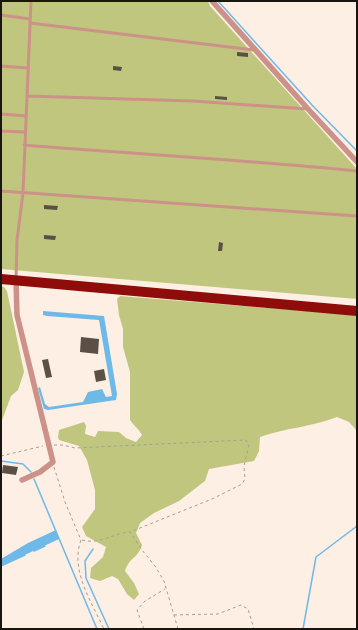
<svg xmlns="http://www.w3.org/2000/svg" width="358" height="630" viewBox="0 0 358 630" font-family="'DejaVu Sans',sans-serif">
<style>
.green{fill:#c0c67d}
.water{fill:#6eb9e8}
.lines{fill:none;stroke-linecap:round;stroke-linejoin:round}
.stream{stroke:#6eb9e8;stroke-width:1.5}
.building{fill:#5b5046}
.path{stroke:#a89e95;stroke-width:1;stroke-dasharray:3 3;stroke-linecap:butt}
.lane{stroke:#cc9189;stroke-width:3}
.street{stroke:#cc9189;stroke-width:5.5}
.highway{stroke:#8e0c0a;stroke-width:10}
</style>
<rect width="100%" height="100%" fill="#fdefe3"/>
<path class="green" d="M 1,1 L 208,1 L 210,6 L 357,169 L 357,299 L 1,269 Z
M 1,286 L 4,287 L 7,291 L 24,372 L 18,390 L 11,396 L 1,423 Z
M 120,296 L 357,315 L 357,431 L 349,422 L 337,417 C 312,427 285,428 260,437 L 259,451 L 254,461 L 209,469 L 205,481 L 179,501 L 154,513 L 140,523 L 136,533 L 142,545 C 137,560 130,556 125,571 L 134,583 L 139,594 L 134,600 L 127,594 L 118,579 L 112,576 L 100,581 L 90,578 L 91,568 L 103,557 L 106,547 L 86,536 L 82,527 L 95,509 L 95,490 L 87,460 L 79,446 L 59,440 L 58,437 L 59,430 L 84,422 L 86,426 L 85,434 L 95,437 L 98,431 L 119,432 L 126,438 L 136,442 L 142,435 C 139,429 134,426 130,420 L 130,372 L 123,347 L 123,329 L 119,315 L 117,299 Z"/>
<path class="water" d="M 43,311 L 104,316 L 117,394 L 116,400 L 48,410 L 44,409 L 38,388 L 40,387 L 45,404 L 49,407 L 83,402 L 88,392 L 102,389 L 106,397 L 112,396 L 99,320 L 47,316 L 43,315 Z
M 56,530 L 59,539 L 1,566 L 1,559 L 28,543 Z"/>
<g class="lines">
<path class="stream" d="M 218,1 L 312,105 L 357,151
M 1,461 L 23,464 L 31,472
M 34,479 L 97,629
M 93,549 L 85,561 L 86,578 L 109,629
M 34,551 L 45,546
M 1,566 L 25,555
M 303,629 L 316,557 L 357,526"/>
</g>
<path class="building" d="M 237,52 L 248,53 L 248,57 L 237,56 Z
M 113,66 L 122,67 L 121,71 L 113,70 Z
M 215,96 L 227,97 L 227,100 L 215,99 Z
M 44,205 L 58,206 L 57,210 L 44,209 Z
M 44,235 L 56,236 L 55,240 L 44,239 Z
M 219,242 L 223,243 L 222,251 L 218,251 Z
M 81,337 L 99,339 L 98,354 L 80,352 Z
M 48,359 L 52,377 L 46,378 L 42,360 Z
M 104,369 L 106,380 L 96,382 L 94,371 Z
M 3,465 L 18,467 L 16,475 L 2,473 Z"/>
<g class="lines">
<path class="path" d="M 54,445 L 63,445 L 75,448 L 246,440 L 249,445 L 244,466 L 245,479 L 242,484 L 212,499 L 130,532
M 1,456 L 43,446
M 54,467 L 65,502 L 81,540 C 70,570 91,601 104,629
M 82,540 C 100,545 113,533 130,532 L 142,550 L 155,566 L 164,581 L 178,629
M 174,615 L 218,614 L 241,605 L 248,609 L 254,629
M 144,629 L 137,610 L 145,601 L 165,589"/>
<path class="lane" d="M 1,15 L 30,19
M 30,23 L 254,50
M 1,66 L 27,68
M 27,96 L 193,101 L 308,109
M 1,114 L 26,116
M 1,131 L 25,132
M 24,145 C 135,154 246,160 357,171
M 1,191 L 357,216
M 16,279 L 17,240 L 23,193 L 31,1"/>
<path class="street" d="M 212,1 L 308,109 L 357,162
M 16,280 L 17,315 L 53,462 L 40,472 L 22,480"/>
<path class="highway" d="M 1,279 L 357,311"/>
</g>
<rect width="358" height="630" fill="none" stroke="#191511" stroke-width="4"/>
</svg>
